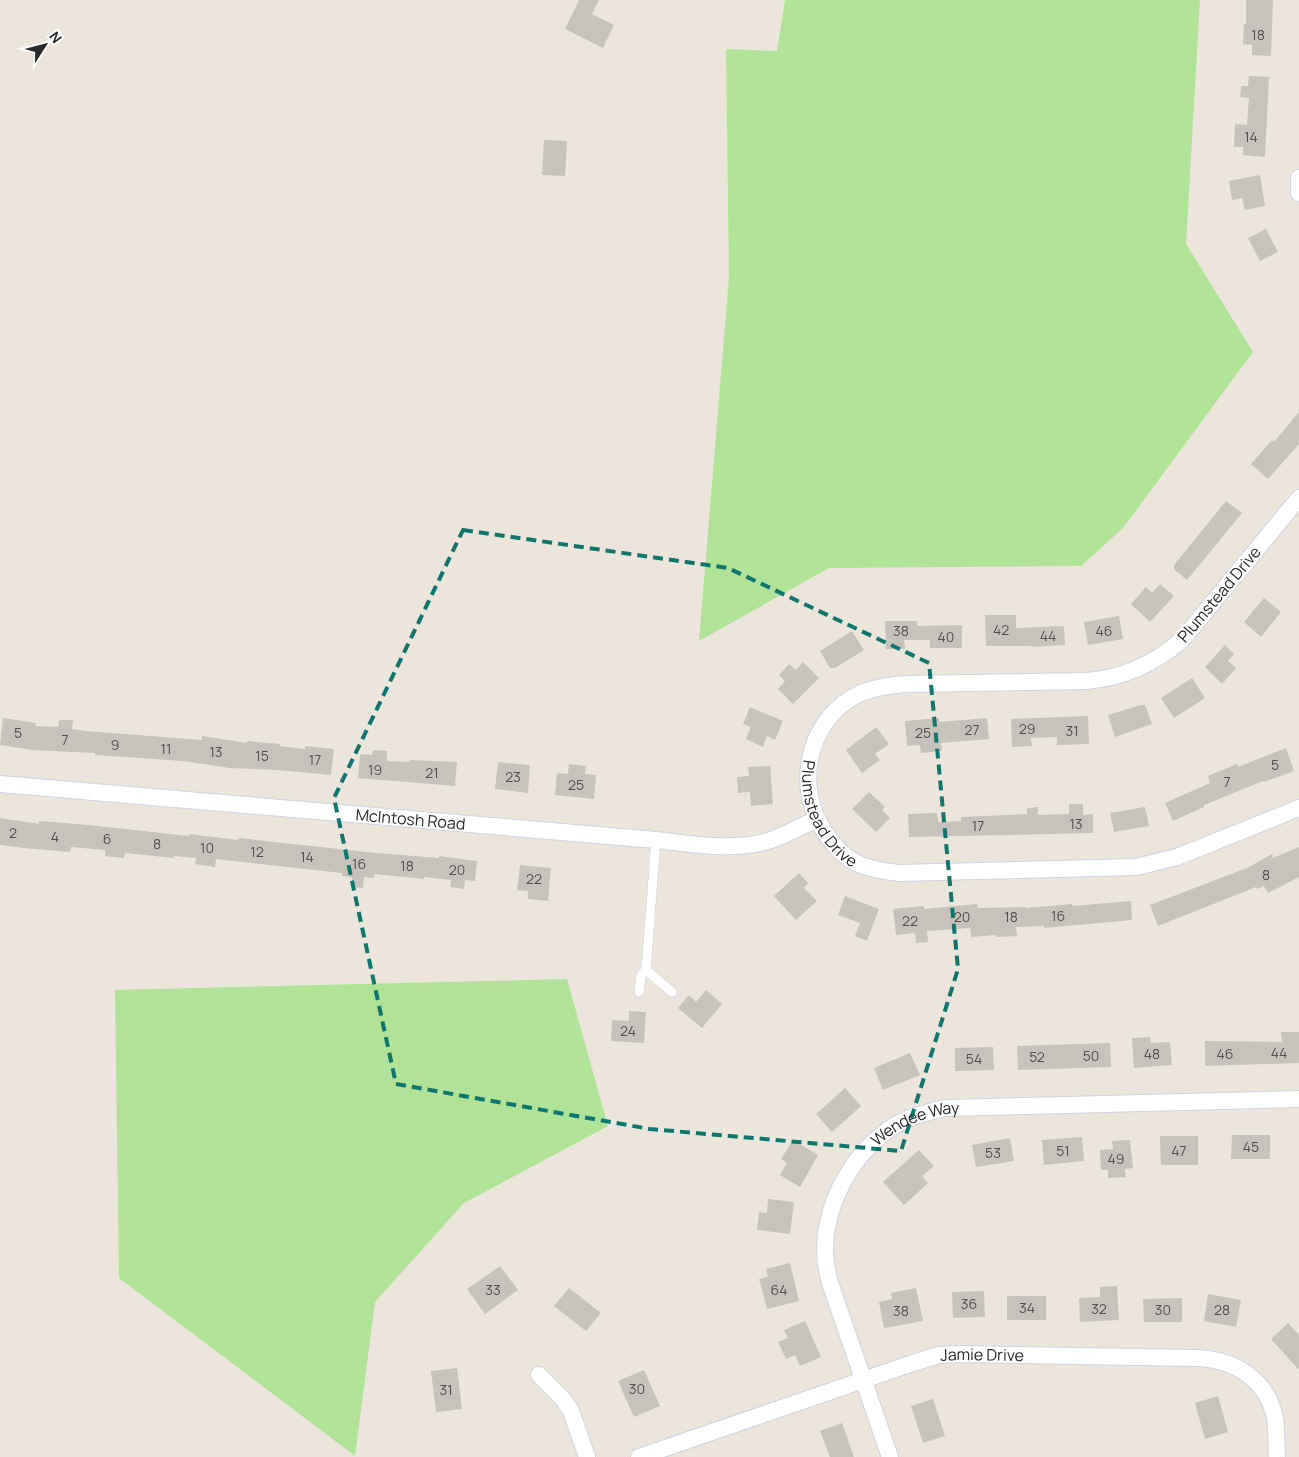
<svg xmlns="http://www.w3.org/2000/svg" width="1299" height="1457" viewBox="0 0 1299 1457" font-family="Manrope,sans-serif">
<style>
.green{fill:#b0e298}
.building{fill:#c7c2bb}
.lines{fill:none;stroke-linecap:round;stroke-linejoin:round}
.service-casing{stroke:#d0d4e2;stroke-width:10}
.minor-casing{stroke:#d0d4e2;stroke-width:18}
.service{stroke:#fff;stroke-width:9}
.minor{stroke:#fff;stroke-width:16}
.marked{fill:none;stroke:#0f766e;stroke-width:4;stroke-dasharray:10 6;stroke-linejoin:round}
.labels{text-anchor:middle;stroke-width:5;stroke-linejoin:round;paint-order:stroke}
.number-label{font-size:14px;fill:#504f4e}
.street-label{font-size:16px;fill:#292929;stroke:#fff}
</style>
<rect width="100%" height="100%" fill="#ece5db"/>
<path class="green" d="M 785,0 L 1200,0 L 1186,244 L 1253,352 L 1123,528 L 1081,566 L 829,568 L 699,641 L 729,277 L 726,49 L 777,51 Z
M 567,979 L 608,1126 L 464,1203 L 375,1302 L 355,1456 L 119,1278 L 115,990 Z"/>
<path class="building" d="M 579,0 L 599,0 L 592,14 L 614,25 L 603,48 L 565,29 Z
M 1246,0 L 1273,0 L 1271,56 L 1252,55 L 1252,45 L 1243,44 L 1244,24 L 1246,24 Z
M 1249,76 L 1269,77 L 1265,157 L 1243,155 L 1243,147 L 1234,147 L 1235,124 L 1247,125 L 1249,98 L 1240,97 L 1241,86 L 1248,86 Z
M 544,140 L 567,141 L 565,176 L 542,175 Z
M 1260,175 L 1265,206 L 1245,210 L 1242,198 L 1232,200 L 1229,181 Z
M 1266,229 L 1278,252 L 1260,261 L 1248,238 Z
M 1299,412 L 1299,444 L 1268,479 L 1251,464 L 1272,440 L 1274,442 Z
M 1226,501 L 1242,513 L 1187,580 L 1174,569 L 1174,565 Z
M 1160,584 L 1174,596 L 1150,622 L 1131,604 L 1146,587 L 1152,593 Z
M 1264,598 L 1281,612 L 1261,637 L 1244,622 Z
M 985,615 L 1016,615 L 1016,628 L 1064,626 L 1065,645 L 1031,647 L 1031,646 L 986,646 Z
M 1119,616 L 1123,639 L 1088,645 L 1084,622 Z
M 885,621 L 917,621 L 917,626 L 962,625 L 962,648 L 930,648 L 930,640 L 904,640 L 905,649 L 886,649 Z
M 852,631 L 864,650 L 835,668 L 830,668 L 820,651 Z
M 1225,645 L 1234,654 L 1228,661 L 1236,668 L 1222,684 L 1205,667 Z
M 803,662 L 819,678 L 793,704 L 778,689 L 785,681 L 779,675 L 789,664 L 796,670 Z
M 1192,678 L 1205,698 L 1174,718 L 1161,698 Z
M 1141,705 L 1145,705 L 1152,724 L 1115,737 L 1108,715 Z
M 750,707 L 783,721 L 775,740 L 767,736 L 763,747 L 746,739 L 751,727 L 743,724 Z
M 1088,716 L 1089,744 L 1057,745 L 1057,737 L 1031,738 L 1032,746 L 1012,747 L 1011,719 Z
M 3,718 L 36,723 L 35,726 L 58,727 L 59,720 L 73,720 L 72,729 L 85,731 L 202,740 L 202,736 L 247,743 L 247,741 L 280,744 L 280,746 L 305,749 L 305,746 L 334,749 L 331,775 L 277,770 L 230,768 L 183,761 L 95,755 L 95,753 L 32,750 L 0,745 Z
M 939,718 L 939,722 L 987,718 L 989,739 L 941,743 L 942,751 L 921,753 L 920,745 L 907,746 L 905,721 Z
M 876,727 L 889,744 L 875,754 L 880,760 L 862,773 L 846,750 Z
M 1286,748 L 1294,771 L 1264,782 L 1263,781 L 1204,805 L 1204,807 L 1173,821 L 1165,803 L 1210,783 L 1208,776 L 1237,764 L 1238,767 Z
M 373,750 L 387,751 L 387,761 L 409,762 L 410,760 L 457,762 L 455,786 L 358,778 L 360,754 L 372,755 Z
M 498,762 L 530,765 L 528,793 L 495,789 Z
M 569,764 L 586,766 L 585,774 L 596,775 L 594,799 L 555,795 L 557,773 L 568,774 Z
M 770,766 L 773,804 L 751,806 L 750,792 L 738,793 L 737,777 L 749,776 L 748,767 Z
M 869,792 L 885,807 L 882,810 L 890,818 L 876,832 L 852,809 Z
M 1069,804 L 1083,804 L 1083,815 L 1093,814 L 1093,833 L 909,837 L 908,814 L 937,813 L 938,822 L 961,821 L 961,817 L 1027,814 L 1027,808 L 1038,807 L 1038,815 L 1069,814 Z
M 1145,807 L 1149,826 L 1114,832 L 1110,813 Z
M 0,818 L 39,824 L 39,821 L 89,825 L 189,836 L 189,834 L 238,840 L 239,838 L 376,853 L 439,858 L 439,856 L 477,861 L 475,881 L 465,880 L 464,889 L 450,887 L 451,880 L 424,877 L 424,879 L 374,874 L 374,878 L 364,877 L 363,888 L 352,887 L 352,877 L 342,876 L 342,873 L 216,859 L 215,867 L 195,864 L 196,858 L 174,856 L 174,858 L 125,853 L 124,858 L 105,856 L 105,850 L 71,847 L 70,852 L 24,848 L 0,845 Z
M 1299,847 L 1299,877 L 1268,893 L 1264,886 L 1257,889 L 1256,887 L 1158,926 L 1150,905 L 1247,868 L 1272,854 L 1273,858 Z
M 520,865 L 551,868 L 548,901 L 528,899 L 528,891 L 517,890 Z
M 799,873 L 808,883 L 804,888 L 817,901 L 796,920 L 774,896 Z
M 845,896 L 879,909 L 867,941 L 855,936 L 860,923 L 838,915 Z
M 1131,901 L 1132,920 L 1044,928 L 1044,926 L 1016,927 L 1017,936 L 996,937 L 996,935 L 971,937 L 970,928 L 927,931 L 928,942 L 916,943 L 915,933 L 896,935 L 893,909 L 924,906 L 924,909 L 977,904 L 978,908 L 1026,907 L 1026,908 L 1072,904 L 1073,906 Z
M 706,990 L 722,1004 L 702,1028 L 678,1008 L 689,995 L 696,1002 Z
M 629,1011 L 646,1012 L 644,1043 L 611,1041 L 612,1020 L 629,1021 Z
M 1281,1032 L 1299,1032 L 1299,1063 L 1205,1066 L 1205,1041 L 1282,1042 Z
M 1150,1037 L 1151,1043 L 1170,1042 L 1172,1065 L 1134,1068 L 1132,1038 Z
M 1110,1043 L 1111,1067 L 1018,1070 L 1017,1046 Z
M 993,1047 L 994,1070 L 955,1071 L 955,1048 Z
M 910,1053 L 920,1075 L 883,1090 L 874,1068 Z
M 845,1088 L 861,1106 L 832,1132 L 816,1114 Z
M 1232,1135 L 1270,1135 L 1270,1159 L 1231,1159 Z
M 1160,1136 L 1198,1136 L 1198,1165 L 1161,1165 Z
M 1082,1137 L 1084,1161 L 1044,1165 L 1042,1140 Z
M 1010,1138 L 1014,1161 L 976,1167 L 972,1145 Z
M 793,1140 L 818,1155 L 800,1187 L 780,1175 L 787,1163 L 781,1159 Z
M 1130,1140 L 1133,1168 L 1125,1169 L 1126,1177 L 1108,1178 L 1108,1170 L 1101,1170 L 1100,1150 L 1113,1149 L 1112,1141 Z
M 919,1150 L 934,1166 L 922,1176 L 928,1183 L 904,1205 L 883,1182 Z
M 768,1199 L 794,1202 L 790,1234 L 757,1230 L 759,1212 L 767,1213 Z
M 790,1263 L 799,1301 L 767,1309 L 759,1279 L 768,1277 L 766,1269 Z
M 500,1266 L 518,1290 L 485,1314 L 467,1289 Z
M 1117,1286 L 1119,1320 L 1080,1322 L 1079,1298 L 1100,1297 L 1100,1287 Z
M 569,1288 L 601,1313 L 586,1331 L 554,1306 Z
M 916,1288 L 923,1321 L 884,1328 L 879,1302 L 892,1299 L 891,1293 Z
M 984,1291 L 985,1317 L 953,1318 L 952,1292 Z
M 1208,1294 L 1241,1300 L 1236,1327 L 1204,1321 Z
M 1007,1296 L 1046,1296 L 1046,1320 L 1007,1320 Z
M 1182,1298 L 1182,1322 L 1144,1322 L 1143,1299 Z
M 805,1321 L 821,1357 L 800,1366 L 795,1355 L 786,1359 L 778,1342 L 788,1338 L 784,1330 Z
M 1288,1323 L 1299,1335 L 1299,1370 L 1271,1339 Z
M 457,1368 L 462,1409 L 436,1412 L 431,1371 Z
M 644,1370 L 660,1406 L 634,1417 L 618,1381 Z
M 1218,1396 L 1228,1432 L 1205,1439 L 1195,1403 Z
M 933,1399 L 945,1436 L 923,1443 L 911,1406 Z
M 842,1423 L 854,1457 L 830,1457 L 820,1431 Z"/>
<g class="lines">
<g class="service-casing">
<path id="service" d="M 656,840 L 646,970 L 672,992
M 639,992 L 641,975 L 646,970"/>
</g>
<g class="minor-casing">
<g id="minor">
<path d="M 1299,178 L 1299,193"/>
<path id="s1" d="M 1299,498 L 1182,640 C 1154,664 1124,678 1086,681 L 906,684 C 891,685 876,687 861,693 C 811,715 794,780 821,826 C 829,840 840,854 855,862 C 868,869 884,871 899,873 L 1136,867 L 1177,857 L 1299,808"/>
<path id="s2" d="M 0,784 L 656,840 C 694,844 734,852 771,840 C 787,834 802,826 817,819"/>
<path d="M 539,1375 L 563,1399 L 571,1411 L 587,1457"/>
<path id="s3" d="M 639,1457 L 913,1363 L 939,1355 L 962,1354 L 1198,1358 C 1235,1360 1267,1379 1275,1418 C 1277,1430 1276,1444 1277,1457"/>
<path id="s4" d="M 890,1457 L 830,1283 C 827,1272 825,1261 825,1249 C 826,1198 857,1146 901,1122 C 915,1115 931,1111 945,1108 L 1299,1099"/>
</g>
</g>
<use href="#service" class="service"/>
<use href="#minor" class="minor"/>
</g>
<path class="marked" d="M 463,530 L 728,568 L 929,663 L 958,969 L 901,1151 L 650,1129 L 396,1084 L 334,798 Z"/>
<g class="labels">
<g class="number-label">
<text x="1258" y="40">18</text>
<text x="1251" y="142">14</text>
<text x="1001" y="635">42</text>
<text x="901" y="636">38</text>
<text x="1104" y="636">46</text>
<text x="1048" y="641">44</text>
<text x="946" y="642">40</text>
<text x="1027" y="734">29</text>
<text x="972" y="735">27</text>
<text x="1072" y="736">31</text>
<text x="18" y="738">5</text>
<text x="923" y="738">25</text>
<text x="65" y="745">7</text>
<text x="115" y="750">9</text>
<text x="166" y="754">11</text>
<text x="216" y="757">13</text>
<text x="262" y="761">15</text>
<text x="315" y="765">17</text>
<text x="1275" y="770">5</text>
<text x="375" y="775">19</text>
<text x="432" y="778">21</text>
<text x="513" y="782">23</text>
<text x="1227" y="787">7</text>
<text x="576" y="790">25</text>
<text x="1076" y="829">13</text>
<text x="978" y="831">17</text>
<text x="13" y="838">2</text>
<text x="55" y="842">4</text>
<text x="107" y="844">6</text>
<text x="157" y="849">8</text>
<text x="207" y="853">10</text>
<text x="257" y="857">12</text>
<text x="307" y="862">14</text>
<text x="359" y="869">16</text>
<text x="407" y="871">18</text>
<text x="457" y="875">20</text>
<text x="1266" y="880">8</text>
<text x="534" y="884">22</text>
<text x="1058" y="921">16</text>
<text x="962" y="922">20</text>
<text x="1011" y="922">18</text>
<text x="910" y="926">22</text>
<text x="628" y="1036">24</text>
<text x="1279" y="1058">44</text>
<text x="1152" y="1059">48</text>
<text x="1225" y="1059">46</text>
<text x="1091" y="1061">50</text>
<text x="1037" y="1062">52</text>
<text x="974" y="1064">54</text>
<text x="1251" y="1152">45</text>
<text x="1063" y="1156">51</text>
<text x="1179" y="1156">47</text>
<text x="993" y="1158">53</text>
<text x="1116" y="1164">49</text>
<text x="493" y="1295">33</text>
<text x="779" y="1295">64</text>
<text x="969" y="1309">36</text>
<text x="1027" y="1313">34</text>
<text x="1099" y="1314">32</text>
<text x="1163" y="1315">30</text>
<text x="1222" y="1315">28</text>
<text x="901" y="1316">38</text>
<text x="637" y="1394">30</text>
<text x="446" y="1395">31</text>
</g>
<g class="street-label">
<text transform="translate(1219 594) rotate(-50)" y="6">Plumstead Drive</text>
<text dy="6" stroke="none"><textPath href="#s1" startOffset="664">Plumstead Drive</textPath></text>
<text dy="6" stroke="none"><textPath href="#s2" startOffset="412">McIntosh Road</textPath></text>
<text dy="6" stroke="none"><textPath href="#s4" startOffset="386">Wendee Way</textPath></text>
<text dy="6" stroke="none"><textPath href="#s3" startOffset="360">Jamie Drive</textPath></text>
</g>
</g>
<g transform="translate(45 45) rotate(54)" stroke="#ffffff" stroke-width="4" paint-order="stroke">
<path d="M0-4L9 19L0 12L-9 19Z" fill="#292929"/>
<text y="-8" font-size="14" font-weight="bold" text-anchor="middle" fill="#292929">N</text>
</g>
</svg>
